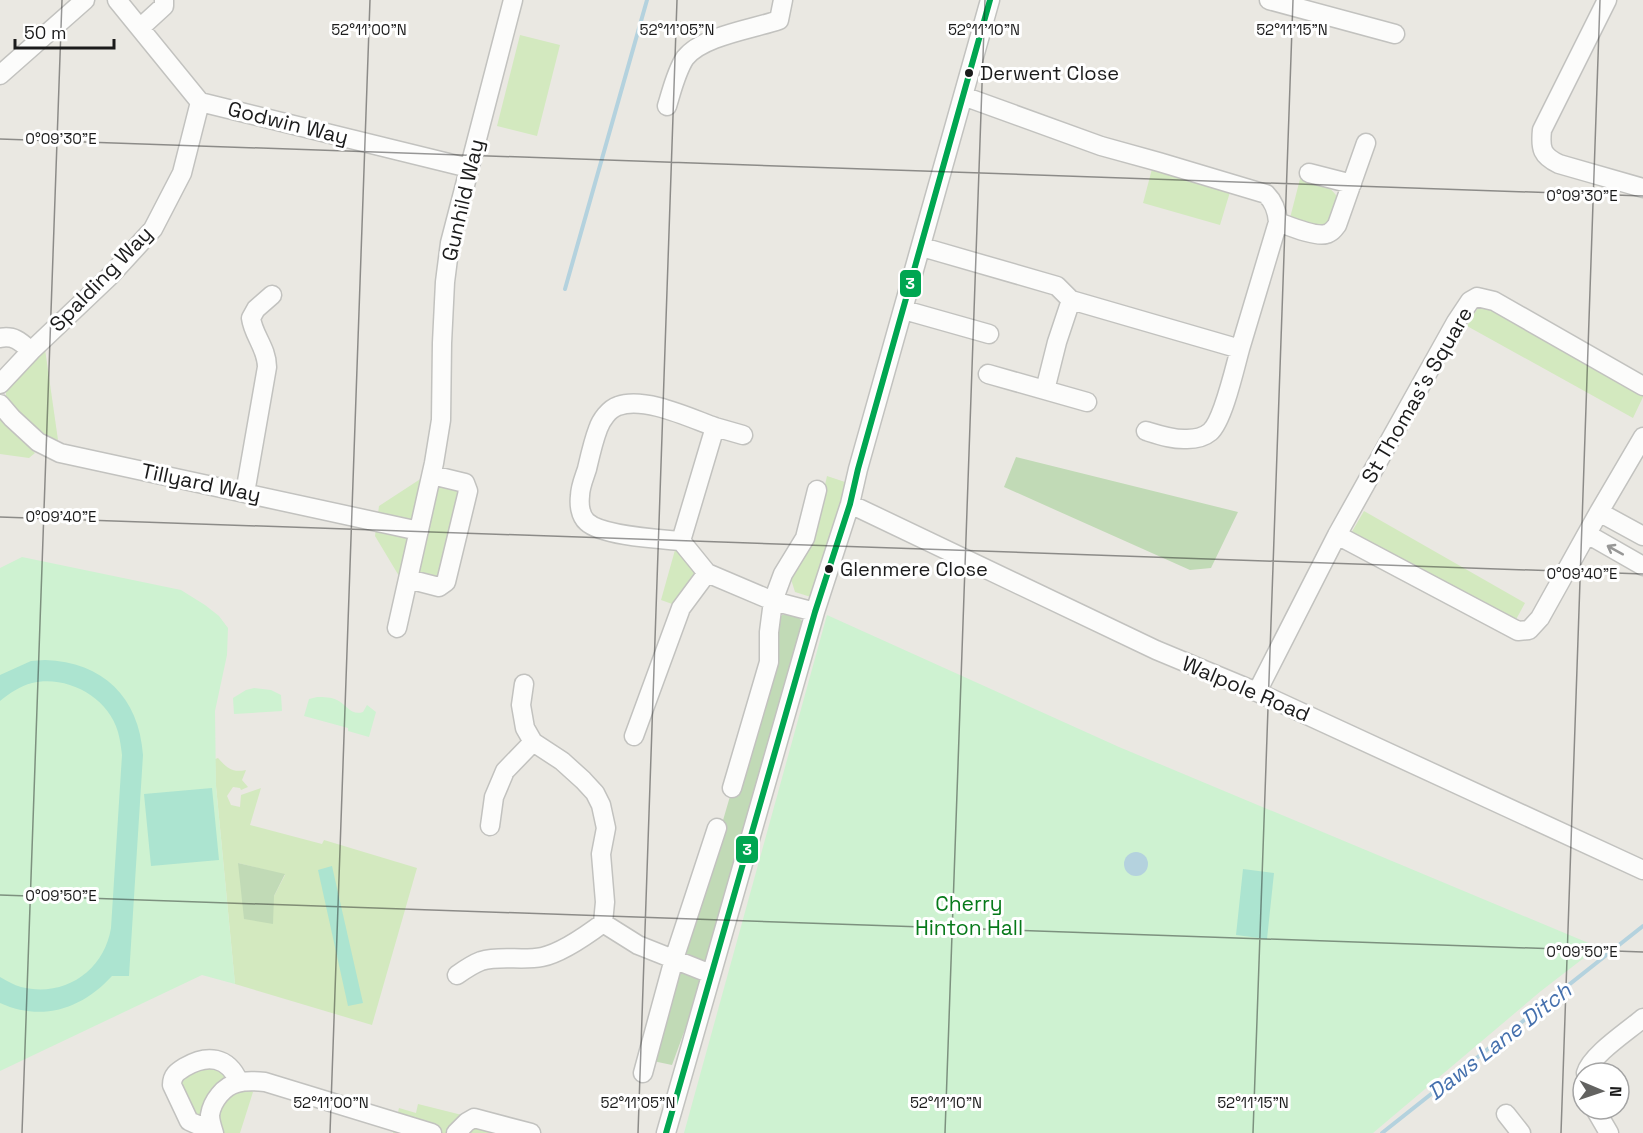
<svg xmlns="http://www.w3.org/2000/svg" width="1643" height="1133" viewBox="0 0 1643 1133" font-family="'Space Grotesk',sans-serif">
<style>
.grass{fill:#d3e9bf;fill-rule:evenodd}
.forest{fill:#c1dab6}
.park{fill:#cef2d1}
.pitch{fill:#ace4d0}
.water{fill:#b4d2de}
.lines{fill:none;stroke-linecap:round;stroke-linejoin:round}
.stream{stroke:#b4d2de;stroke-width:4}
.minor-casing{stroke:#c2c2bf;stroke-width:21}
.minor{stroke:#fcfcfb;stroke-width:18}
.bus-1-casing{stroke:#fff;stroke-width:10}
.bus-1{stroke:#00a651;stroke-width:6}
.oneway{stroke:#979796}
.ticks{fill:none;stroke:#1b1b1b;stroke-width:1.5;stroke-opacity:0.45}
.bus-dot{fill:#1b1b1b;stroke:#fff;stroke-width:2}
.labels{text-anchor:middle;stroke-width:6;stroke-linejoin:round;paint-order:stroke}
.bus-label{font-size:20px;fill:#1b1b1b;stroke:#fff;text-anchor:start}
.street-label{font-size:21px;fill:#1b1b1b;stroke:#fff}
.park-label{font-size:21px;fill:#077a1a;stroke:#fff}
.water-label{font-size:22px;font-style:italic;fill:#4570ad;stroke:#fff}
.ticks-label{font-size:15px;text-anchor:middle;fill:#1b1b1b;stroke:#fff;stroke-width:6;stroke-linejoin:round;paint-order:stroke}
.line-badge{stroke:#fff;stroke-width:2}
.badge-label{font-size:16px;text-anchor:middle;font-weight:bold;fill:#fff}
</style>
<rect width="100%" height="100%" fill="#eae8e2"/>
<path class="grass" d="M 520,35 L 560,45 L 537,136 L 497,126 Z
M 1152,169 L 1230,192 L 1220,225 L 1143,203 Z
M 1300,179 C 1314,183 1332,184 1338,199 L 1327,229 L 1289,222 Z
M 1482,301 L 1643,390 L 1643,397 L 1633,418 L 1467,326 Z
M 45,349 L 58,440 L 46,436 L 6,400 L 6,389 Z
M 0,419 L 35,453 L 29,458 L 0,454 Z
M 425,476 L 464,483 L 439,587 L 399,576 L 375,536 L 379,506 Z
M 827,476 L 848,483 L 814,598 L 795,592 L 790,576 L 819,512 Z
M 1364,511 L 1525,603 L 1513,625 L 1350,535 Z
M 675,550 C 685,553 693,564 695,573 L 675,605 L 661,600 Z
M 218,758 C 227,768 232,773 246,770 L 242,780 L 248,787 L 241,790 L 240,788 L 233,787 L 227,796 L 231,805 L 240,807 L 241,795 L 261,788 L 250,825 L 322,844 L 324,840 L 417,868 L 372,1025 L 235,984 L 216,786 L 215,759 ZM 238,863 L 285,875 L 274,896 Z
M 203,1063 L 228,1068 L 253,1092 L 240,1133 L 202,1133 L 176,1078 Z
M 418,1104 L 498,1124 L 496,1133 L 393,1133 L 399,1108 L 416,1113 Z"/>
<path class="forest" d="M 1016,457 L 1238,512 L 1211,568 L 1190,570 L 1004,487 Z
M 795,614 L 804,623 L 710,961 L 672,1065 L 653,1061 L 774,645 L 773,626 L 782,615 Z
M 238,863 L 285,874 L 274,896 L 273,924 L 244,919 Z"/>
<path class="park" d="M 22,557 L 181,590 L 205,605 L 219,616 L 228,628 L 227,655 L 215,711 L 216,786 L 235,984 L 202,975 L 0,1071 L 0,568 Z
M 827,615 L 1119,747 L 1598,947 L 1541,991 L 1373,1133 L 684,1133 Z
M 254,688 L 271,690 L 281,695 L 282,711 L 234,714 L 233,698 L 246,690 Z
M 317,697 C 324,697 331,697 337,700 C 347,705 351,716 363,712 L 367,705 L 376,712 L 369,737 L 348,731 L 348,728 L 304,716 L 309,699 Z"/>
<path class="pitch" d="M 45,660 C 103,662 139,697 143,755 L 129,976 L 112,976 C 82,1009 42,1022 0,1003 L 0,977 C 7,981 14,985 21,987 C 64,998 104,971 111,928 L 122,755 C 121,747 120,739 118,732 C 108,697 67,675 32,683 C 20,686 10,693 0,701 L 0,675 L 31,661 Z
M 212,788 L 219,860 L 151,866 L 144,794 Z
M 332,866 L 363,1003 L 348,1006 L 318,870 Z
M 1243,869 L 1274,873 L 1267,939 L 1236,935 Z"/>
<path class="water" d="M1124 864a12 12 0 1 1 24 0a12 12 0 1 1-24 0Z"/>
<g class="lines">
<path class="stream" d="M 565,289 L 647,0
M 1382,1133 L 1643,926"/>
<g class="minor-casing">
<path id="minor" d="M 117,0 L 200,102 L 469,168
M 1269,0 L 1395,34
M 1607,0 L 1542,130 C 1540,149 1542,156 1559,164 L 1643,188
M 140,28 L 164,6 L 164,0
M 0,75 L 85,0
M 667,106 C 672,90 676,72 685,58 C 702,36 753,29 779,20 L 783,0
M 1309,173 L 1352,184
M 1278,222 C 1289,226 1315,237 1326,234 C 1331,233 1334,229 1337,225 L 1366,143
M 922,247 L 1057,286 L 1071,300 L 1240,349 L 1278,222 C 1277,210 1274,202 1266,194 L 1159,162 L 1101,146 L 963,96
M 904,310 L 989,334
M 0,338 C 14,335 21,342 31,351
M 988,374 L 1087,402
M 0,384 L 31,351 L 110,276 L 153,229 L 182,173 L 200,102
M 1045,390 L 1057,342 L 1071,300
M 0,404 L 12,418 L 38,442 L 60,453 L 419,531
M 715,427 L 743,435
M 1146,431 C 1159,435 1174,440 1187,439 C 1194,439 1204,437 1210,432 C 1223,421 1235,367 1240,349
M 245,493 L 267,367 C 267,348 253,335 251,318 L 256,309 L 272,295
M 850,504 L 1156,650 L 1257,692 L 1643,870
M 1599,512 L 1643,536
M 1587,534 L 1643,566
M 1337,535 L 1518,631 L 1529,630 L 1540,618 L 1599,512 L 1643,437
M 681,541 L 715,427 C 690,418 644,396 618,406 C 609,409 601,420 598,429 C 593,442 590,456 587,469 C 584,478 580,487 580,496 C 579,504 580,516 587,522 C 602,536 660,539 681,541 L 707,573 L 773,601 L 815,612
M 408,579 L 439,587 L 446,582 L 468,491 L 465,483 L 432,475
M 397,628 L 434,463 L 441,420 L 442,343 L 445,282 L 450,243 L 513,0
M 524,684 L 521,705 L 525,728 L 533,742 L 562,761 L 583,780 L 595,793 L 601,805 L 606,828 L 601,854 L 605,902 L 603,923 L 638,945 L 711,974
M 1257,692 L 1337,535 L 1456,322 L 1470,301 L 1477,297 L 1494,301 L 1643,386
M 634,736 L 681,608 L 707,573
M 732,788 L 769,662 L 769,632 L 773,601 L 783,574 L 805,538 L 817,490
M 490,826 L 494,797 L 505,771 L 533,742
M 457,975 C 464,970 473,964 481,961 C 500,955 522,961 542,957 C 561,953 587,935 603,923
M 643,1073 L 674,959 L 717,828
M 1586,1073 C 1591,1055 1628,1031 1643,1018
M 1595,1109 L 1609,1133
M 1506,1114 L 1521,1133
M 211,1124 L 198,1125 L 189,1121 L 172,1085 C 172,1075 177,1072 185,1067 C 207,1054 228,1056 239,1082
M 214,1133 C 212,1127 210,1121 210,1115 C 212,1101 224,1086 237,1083 C 246,1080 256,1081 265,1082 L 432,1133
M 456,1133 L 467,1122 L 474,1118 L 531,1133
M 666,1133 L 815,612 L 850,504 L 858,469 L 990,0"/>
</g>
<use href="#minor" class="minor"/>
<g class="bus-1-casing">
<path id="bus-1" d="M 666,1133 L 815,612 L 850,504 L 858,469 L 990,0"/>
</g>
<use href="#bus-1" class="bus-1"/>
</g>
<defs><path id="oneway-shaft" d="M-6 0H5M1.5-3L5.5 0L1.5 3" fill="none" stroke-width="1.6" stroke-linecap="round" stroke-linejoin="round" transform="scale(1.5)"/></defs>
<use class="oneway" href="#oneway-shaft" transform="translate(1615 550) rotate(-151)"/>
<path class="ticks" d="M 0,139 L 1643,196M 0,517 L 1643,574M 0,895 L 1643,952M 22,1133 L 62,0M 330,1133 L 370,0M 638,1133 L 677,0M 945,1133 L 985,0M 1253,1133 L 1293,0M 1561,1133 L 1600,0"/>
<g class="bus-dot">
<circle cx="969" cy="73" r="5"/>
<circle cx="829" cy="569" r="5"/>
</g>
<g class="labels">
<g class="bus-label">
<text x="980" y="80">Derwent Close</text>
<text x="840" y="576">Glenmere Close</text>
</g>
<g class="street-label">
<text transform="translate(288 123) rotate(14)" y="7">Godwin Way</text>
<text transform="translate(463 200) rotate(-77)" y="7">Gunhild Way</text>
<text transform="translate(101 279) rotate(-46)" y="7">Spalding Way</text>
<text transform="translate(1417 395) rotate(-60)" y="7">St Thomas's Square</text>
<text transform="translate(201 483) rotate(12)" y="7">Tillyard Way</text>
<text transform="translate(1246 689) rotate(23)" y="7">Walpole Road</text>
</g>
<g class="park-label">
<text x="969" y="911">Cherry<tspan x="969" dy="24">Hinton Hall</tspan></text>
</g>
<g class="water-label">
<text transform="translate(1499 1041) rotate(-38)" y="8">Daws Lane Ditch</text>
</g>
</g>
<g class="ticks-label">
<text x="369" y="35">52°11'00"N</text>
<text x="677" y="35">52°11'05"N</text>
<text x="984" y="35">52°11'10"N</text>
<text x="1292" y="35">52°11'15"N</text>
<text x="61" y="144">0°09'30"E</text>
<text x="1582" y="201">0°09'30"E</text>
<text x="61" y="522">0°09'40"E</text>
<text x="1582" y="579">0°09'40"E</text>
<text x="61" y="901">0°09'50"E</text>
<text x="1582" y="957">0°09'50"E</text>
<text x="331" y="1108">52°11'00"N</text>
<text x="638" y="1108">52°11'05"N</text>
<text x="946" y="1108">52°11'10"N</text>
<text x="1253" y="1108">52°11'15"N</text>
</g>
<g class="line-badge">
<rect x="899" y="269" width="23" height="29" rx="6" fill="#00a651"/>
<rect x="735" y="835" width="24" height="29" rx="6" fill="#00a651"/>
</g>
<g class="badge-label">
<text x="910" y="289">3</text>
<text x="747" y="855">3</text>
</g>
<g transform="translate(1601 1091) rotate(92)"><circle r="28" fill="#ffffff" stroke="#a4a4a4" stroke-width="1.5"/>
<path d="M0-4.5L10 22L0 15L-10 22Z" fill="#636361"/>
<text y="-9" font-size="16" font-weight="bold" text-anchor="middle" fill="#1b1b1b">N</text>
</g>
<path d="M15 39v9h99v-9" fill="none" stroke="#1b1b1b" stroke-width="3"/>
<text x="24" y="39" font-size="18" fill="#1b1b1b" stroke="#ffffff" stroke-width="4.5" paint-order="stroke">50 m</text>
</svg>
